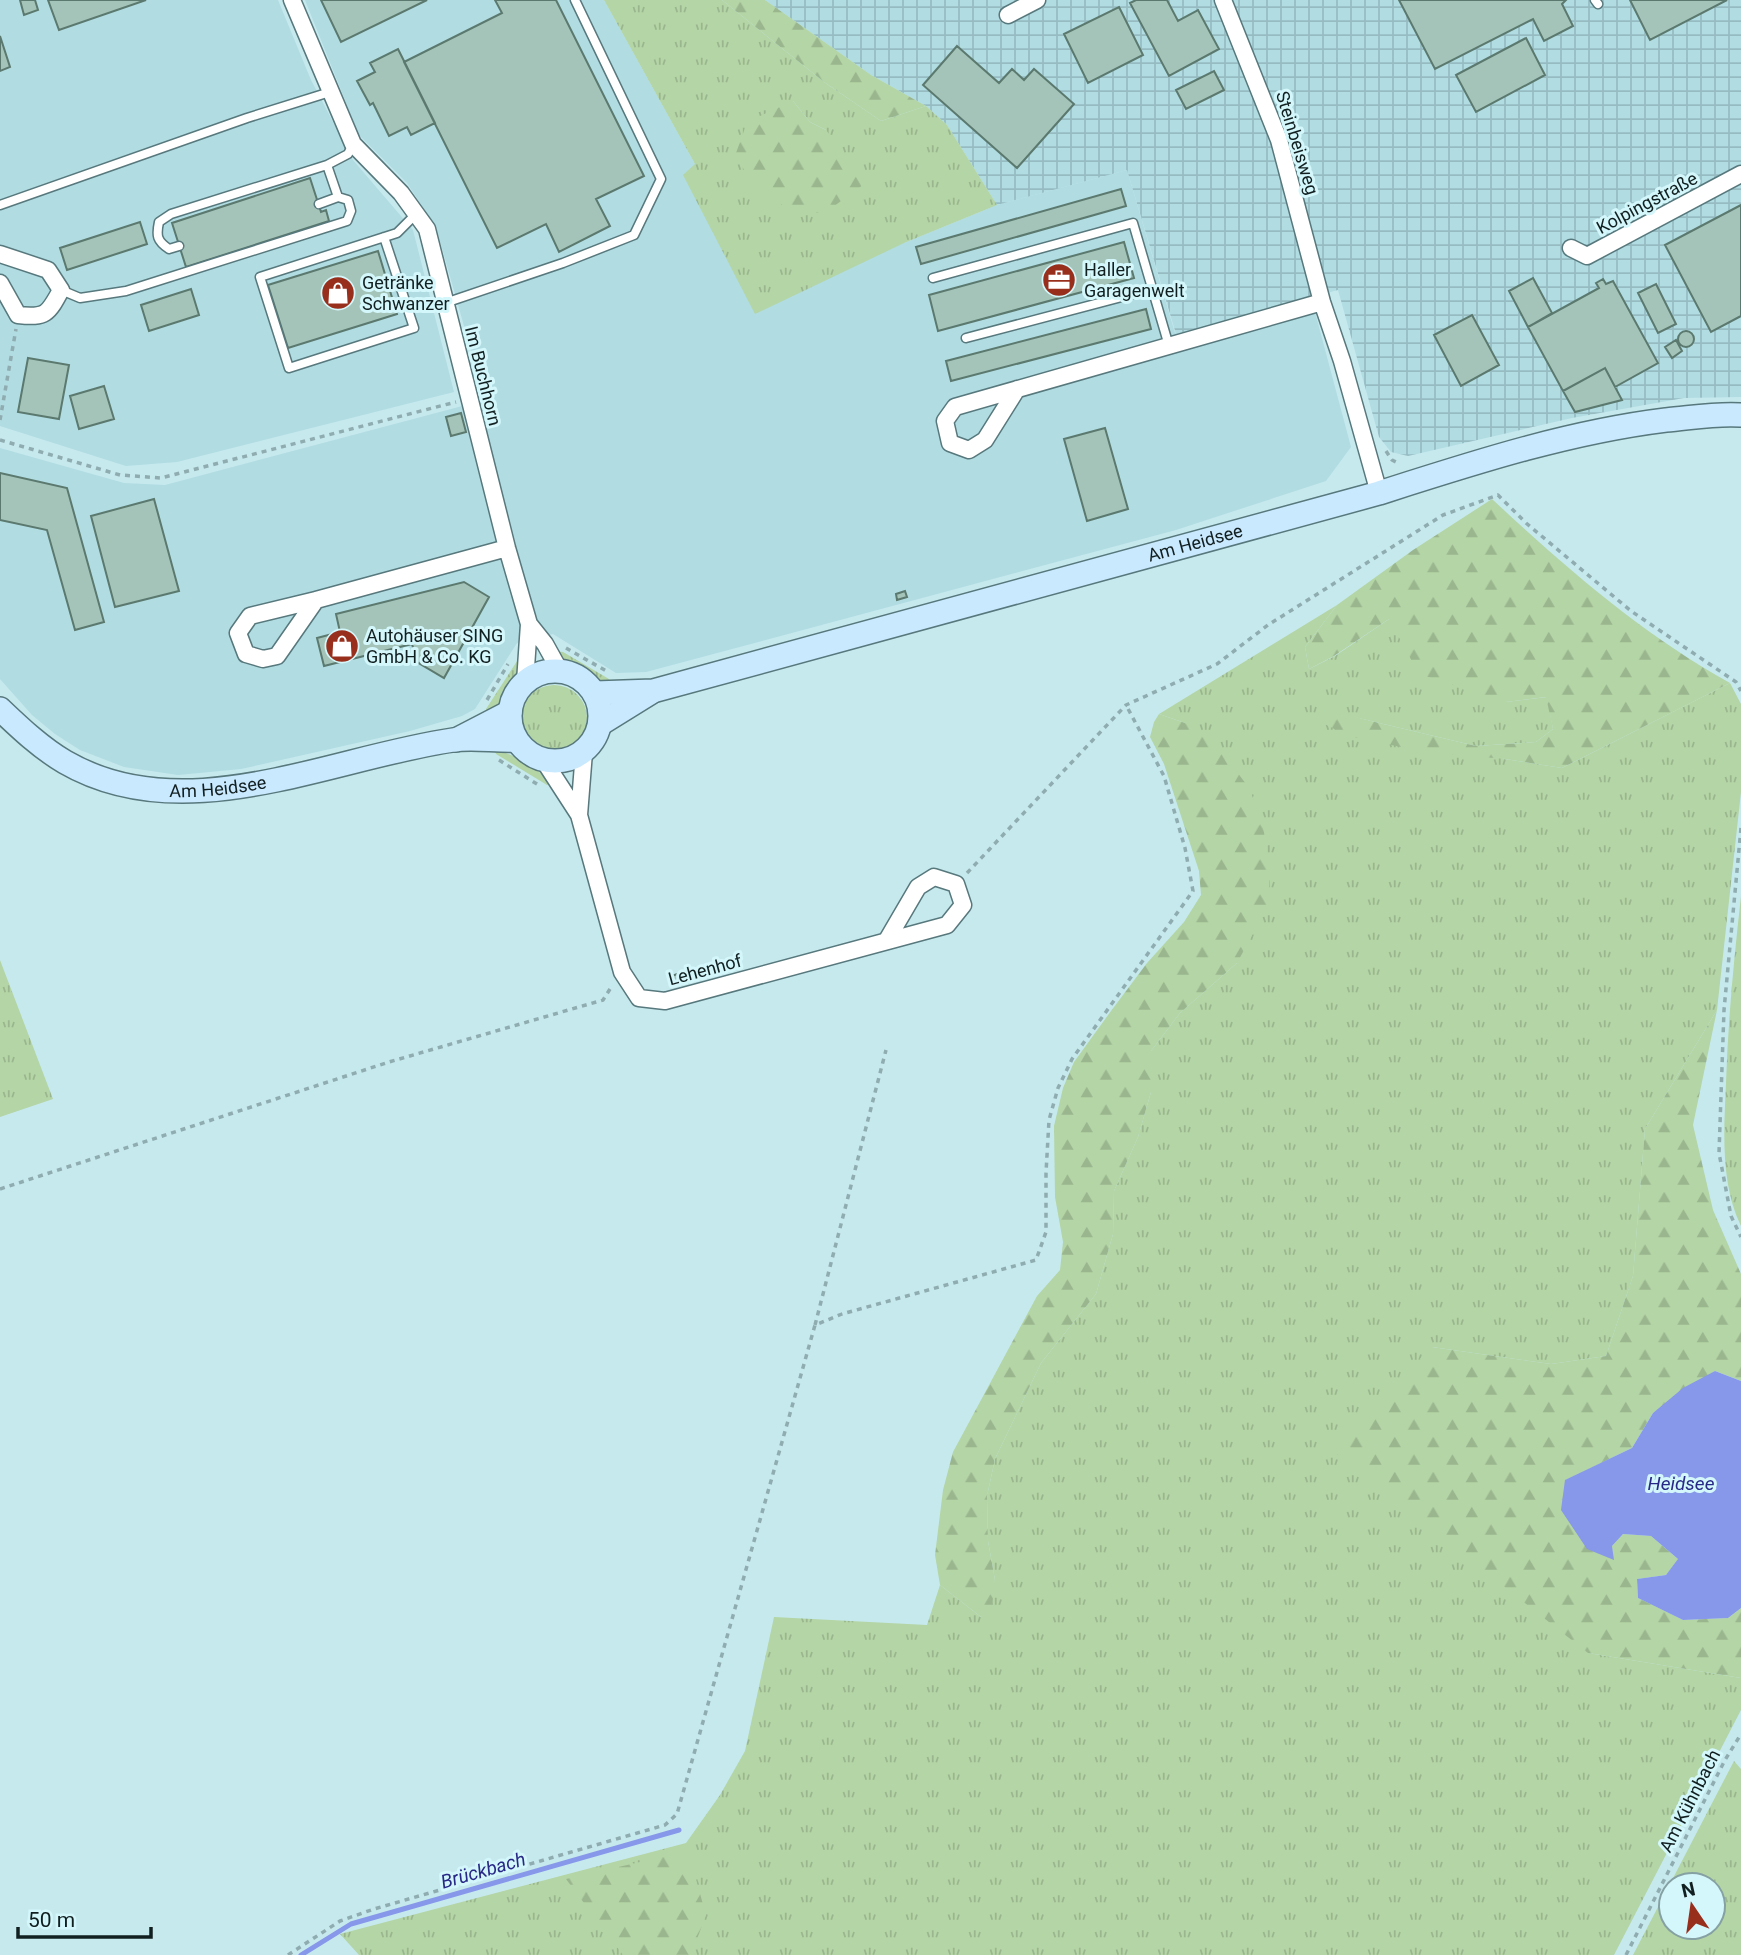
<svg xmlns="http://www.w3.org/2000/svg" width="1741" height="1955" viewBox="0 0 1741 1955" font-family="Roboto,sans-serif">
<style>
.built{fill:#b0dce2}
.industrial{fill:url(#industrial-grid)}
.grass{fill:url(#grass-tufts);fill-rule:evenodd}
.forest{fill:url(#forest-firs)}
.water{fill:#8797e9}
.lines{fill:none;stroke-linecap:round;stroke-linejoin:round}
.stream{stroke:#8797e9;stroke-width:5}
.building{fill:#a5c4b9;stroke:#5b796e;stroke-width:2}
.lane-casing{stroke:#57787c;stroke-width:11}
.street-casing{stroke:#57787c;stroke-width:19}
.secondary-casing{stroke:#57787c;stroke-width:26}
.path{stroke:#8facb0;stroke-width:3.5;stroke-dasharray:5 5;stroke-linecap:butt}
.lane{stroke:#fff;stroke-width:8}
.street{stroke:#fff;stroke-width:16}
.secondary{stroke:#c9e9fe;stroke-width:23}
.labels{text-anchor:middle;stroke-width:6;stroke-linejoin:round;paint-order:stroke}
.street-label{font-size:18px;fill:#121f20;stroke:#d3f7fb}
.poi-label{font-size:18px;fill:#121f20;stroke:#d3f7fb;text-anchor:start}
.water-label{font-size:19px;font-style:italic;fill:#282987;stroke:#d3f7fb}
</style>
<defs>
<pattern id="industrial-grid" width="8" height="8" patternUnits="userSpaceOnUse" patternTransform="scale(1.75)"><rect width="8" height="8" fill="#b0dce2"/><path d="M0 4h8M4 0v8" fill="none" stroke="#96bcc2"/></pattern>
<pattern id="grass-tufts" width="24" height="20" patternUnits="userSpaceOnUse" patternTransform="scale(1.75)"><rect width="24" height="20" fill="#b4d5a5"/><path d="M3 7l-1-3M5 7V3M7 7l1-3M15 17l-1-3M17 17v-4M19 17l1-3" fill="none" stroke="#9ab68e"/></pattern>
<pattern id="forest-firs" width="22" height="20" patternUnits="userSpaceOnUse" patternTransform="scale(1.75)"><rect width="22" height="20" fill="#b4d5a5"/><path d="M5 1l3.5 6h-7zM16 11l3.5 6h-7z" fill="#9ab68e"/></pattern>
</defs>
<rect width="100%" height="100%" fill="#c6e9ee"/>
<path class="built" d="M 0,0 L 278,0 L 311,80 L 353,160 L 413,230 L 454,392 L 177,462 L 126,466 L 0,426 Z
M 305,0 L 604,0 L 695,164 L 904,243 L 997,205 L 1127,170 L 1175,333 L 1311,297 L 1351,447 L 1326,481 L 1176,530 L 646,672 L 616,673 L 553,634 L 517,643 L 475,709 L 462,716 L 410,731 L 241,769 L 178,775 L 124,767 L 80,750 L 55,734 L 32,715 L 0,679 L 0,448 L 124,483 L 165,485 L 485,400 L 436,227 L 407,183 L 359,135 Z"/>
<path class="industrial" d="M 765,0 L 1741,0 L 1741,397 L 1684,398 L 1572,418 L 1408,456 L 1391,452 L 1379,437 L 1338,290 L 1176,334 L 1127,170 L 997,205 L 947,125 L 926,106 L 871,75 Z"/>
<path class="grass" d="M 604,0 L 722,0 L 824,82 L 881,121 L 926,106 L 947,125 L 997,205 L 904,243 L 755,314 L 683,175 L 695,164 ZM 793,101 L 810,122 L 826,130 L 751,185 Z
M 1337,605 L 1305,647 L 1309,669 L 1335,656 L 1389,619 L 1506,702 L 1547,697 L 1553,729 L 1536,742 L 1476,746 L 1354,717 L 1505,759 L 1562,768 L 1730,683 L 1741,704 L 1741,792 L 1717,1010 L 1645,1129 L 1633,1276 L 1606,1356 L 1551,1364 L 1432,1347 L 1588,1653 L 1741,1678 L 1741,1710 L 1614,1955 L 359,1955 L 340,1934 L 686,1843 L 720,1795 L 745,1751 L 774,1617 L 927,1625 L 940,1585 L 981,1617 L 995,1580 L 988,1541 L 987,1496 L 995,1459 L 1041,1363 L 1096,1294 L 1113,1234 L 1114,1191 L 1138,1137 L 1151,1092 L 1151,1051 L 1180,1013 L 1237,963 L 1185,723 L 1159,714 Z
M 555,651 L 563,652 L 609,679 L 611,685 C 588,680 570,668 555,651 Z
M 521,655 C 517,682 507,697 487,715 L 486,709 Z
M521 718a33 33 0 1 1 66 0a33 33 0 1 1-66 0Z
M 494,749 C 515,755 538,767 551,784 L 547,785 L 496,754 Z
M 1741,896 L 1741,1226 C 1720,1183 1724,1130 1726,1083 C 1728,1020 1734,958 1741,896 Z
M 0,960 L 53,1099 L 0,1117 Z
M 1734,1761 L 1741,1769 L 1741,1955 L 1633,1955 ZM 1671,1885 L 1713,1885 L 1713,1927 L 1671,1927 Z"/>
<path class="forest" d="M 722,0 L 765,0 L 871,75 L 926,106 L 881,121 L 824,82 Z
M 793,101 L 810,122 L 826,130 L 867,182 L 826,212 L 798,215 L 751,185 L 736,153 L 745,128 L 760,116 Z
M 1492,499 C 1565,567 1642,634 1730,683 L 1562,768 L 1505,759 L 1425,752 L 1348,736 L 1301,712 L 1354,717 L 1476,746 L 1536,742 L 1553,729 L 1546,697 L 1506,702 L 1419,674 L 1389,619 L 1334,656 L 1309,669 L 1305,647 L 1337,605 L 1413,550 Z
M 1159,714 L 1185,723 L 1216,744 L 1249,788 L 1262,821 L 1270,868 L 1268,906 L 1237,963 L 1180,1013 L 1151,1051 L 1151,1092 L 1138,1137 L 1114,1191 L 1113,1234 L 1096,1294 L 1041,1363 L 995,1459 L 987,1496 L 988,1541 L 995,1580 L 992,1607 L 981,1617 L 940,1585 L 935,1555 L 943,1490 L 953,1452 L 1037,1296 L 1060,1270 L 1063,1242 L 1055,1197 L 1054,1126 L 1063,1088 L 1074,1062 L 1111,1011 L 1147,963 L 1184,922 L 1201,895 L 1199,871 L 1164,764 L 1150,737 L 1154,722 Z
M 1717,1010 L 1693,1125 L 1713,1210 L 1741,1274 L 1741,1381 L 1715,1371 L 1653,1413 L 1632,1448 L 1566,1480 L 1613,1559 L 1612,1546 L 1623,1534 L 1651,1536 L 1679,1560 L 1666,1575 L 1637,1579 L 1638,1598 L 1683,1620 L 1728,1618 L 1741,1608 L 1741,1678 L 1588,1653 L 1329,1448 L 1432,1347 L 1551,1364 L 1606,1356 L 1633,1276 L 1645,1129 Z
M 688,1851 L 706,1915 L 691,1955 L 623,1955 L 566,1879 Z"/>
<path class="water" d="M 1715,1371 L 1741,1381 L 1741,1608 L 1728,1618 L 1683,1620 L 1638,1598 L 1637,1579 L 1666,1575 L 1678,1559 L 1651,1536 L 1623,1534 L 1612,1546 L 1614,1560 L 1587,1549 L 1561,1510 L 1565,1480 L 1632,1448 L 1653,1413 L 1683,1388 Z"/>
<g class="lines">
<path class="stream" d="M 301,1955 L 351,1924 L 679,1830"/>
</g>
<path class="building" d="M 20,0 L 35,0 L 38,10 L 24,15 Z
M 48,0 L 146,0 L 59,30 Z
M 321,0 L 427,0 L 341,42 Z
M 495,0 L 556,0 L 644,176 L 596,199 L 610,226 L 559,252 L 546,224 L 497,248 L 404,62 L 502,13 Z
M 1136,0 L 1167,0 L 1178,21 L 1198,10 L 1219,49 L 1169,76 L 1130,3 Z
M 1399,0 L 1566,0 L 1562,4 L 1573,26 L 1544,41 L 1533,19 L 1435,69 Z
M 1630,0 L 1727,0 L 1650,40 Z
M 1119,7 L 1143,55 L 1088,83 L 1064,34 Z
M 0,36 L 10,67 L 0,71 Z
M 1526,38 L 1545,75 L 1476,112 L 1456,75 Z
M 957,46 L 999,83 L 1012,69 L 1024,80 L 1034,69 L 1074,104 L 1017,168 L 923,85 Z
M 398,49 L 435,123 L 411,135 L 407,127 L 389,136 L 373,103 L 370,105 L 357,81 L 375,72 L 370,63 Z
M 1214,71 L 1224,90 L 1186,109 L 1176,90 Z
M 310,178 L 321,212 L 326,210 L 329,221 L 186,267 L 172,223 Z
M 1121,189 L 1126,206 L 921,264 L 916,247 Z
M 1741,205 L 1741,316 L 1711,332 L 1665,245 Z
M 140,222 L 147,244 L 67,270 L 60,248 Z
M 1124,242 L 1134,278 L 938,331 L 929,295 Z
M 378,251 L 397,314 L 288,348 L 268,285 Z
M 1533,278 L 1552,313 L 1528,327 L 1509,291 Z
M 1603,279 L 1606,284 L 1613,281 L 1658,363 L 1615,387 L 1605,368 L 1563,391 L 1528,327 L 1599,288 L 1596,283 Z
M 1656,284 L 1676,324 L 1658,333 L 1638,293 Z
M 191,289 L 199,315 L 149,331 L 141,305 Z
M 1146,309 L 1151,329 L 951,381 L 946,361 Z
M 1472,315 L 1499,365 L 1461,386 L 1434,335 Z
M1678 339a8 8 0 1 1 16 0a8 8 0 1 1-16 0Z
M 1676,340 L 1682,351 L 1672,358 L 1665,347 Z
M 28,358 L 69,365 L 59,419 L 18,412 Z
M 1605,368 L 1622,400 L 1575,412 L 1563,391 Z
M 104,386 L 114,419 L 79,429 L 70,396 Z
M 461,413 L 466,432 L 451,436 L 446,417 Z
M 1105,428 L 1128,509 L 1087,521 L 1064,439 Z
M 0,473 L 67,488 L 104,622 L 75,630 L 47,530 L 0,520 Z
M 154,499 L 179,591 L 115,607 L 91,516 Z
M 464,582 L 489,597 L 444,678 L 417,662 L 412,644 L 324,666 L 317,638 L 340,632 L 336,614 Z
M 905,591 L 907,597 L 897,600 L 896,594 Z
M 677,974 L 679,981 L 670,983 L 669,977 Z"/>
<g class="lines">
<g class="lane-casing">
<path id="lane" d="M 1595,0 L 1598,4
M 327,165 L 338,197
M 0,205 L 247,118 L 330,92
M 384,237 L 414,328 L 289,368 L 260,277 L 397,233 L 416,214
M 179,246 L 169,249 C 157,241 156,236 159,222 L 171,214 L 327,165 L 348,154 L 353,144
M 933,278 L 1133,223 L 1169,346
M 61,290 L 80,298 L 126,291 L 347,221 L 351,211 L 348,200 L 338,197 L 319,204
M 445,303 L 563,263 L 634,235 L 661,179 L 575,0
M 966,338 L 1152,289"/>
</g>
<g class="street-casing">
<path id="street" d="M 292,0 L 353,144 L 401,193 L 427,229 L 507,548 L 529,624 L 525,682
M 1223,0 L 1279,140 L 1322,302 L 1342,361 L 1379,493
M 1008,15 L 1037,0
M 1571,248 L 1587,256 L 1741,174
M 0,254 L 48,270 L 61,290 C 48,314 46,318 18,315 L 0,283
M 1017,389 L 985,440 L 969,450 L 950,443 L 945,421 L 955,407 L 1322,302
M 316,600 L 250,616 L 238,633 L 246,654 L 263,659 L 277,656 L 316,600 L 507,548
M 529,624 L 545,644 L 560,671
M 544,761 L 579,815 L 622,972 L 639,998 L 665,1001 L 947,925 L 963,905 L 956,884 L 934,877 L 918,887 L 887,940
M 579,815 L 584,752"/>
</g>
<g class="secondary-casing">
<g id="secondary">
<circle cx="555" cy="716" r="45"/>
<path id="s1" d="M 595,693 L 653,691 L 1379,493 C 1473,463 1568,432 1666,420 C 1690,418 1717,413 1741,415"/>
<path id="s2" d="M 0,709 C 20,728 41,748 65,762 C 184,831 329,758 453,740 C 472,737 496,741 516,740"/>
<path d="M 600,724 L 650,693"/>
<path d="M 456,740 L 510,712"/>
</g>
</g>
<path class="path" d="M 0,420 L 16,329
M 0,440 L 120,475 L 161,478 L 456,402
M 1386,451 L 1392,460 L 1400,464
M 566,648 L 608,672
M 487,700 L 508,664
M 499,760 L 540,786
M 1741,828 L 1724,1010 L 1719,1153 L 1731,1216 L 1741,1237
M 967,873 L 1126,705 L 1217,664 L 1268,625 L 1443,515 L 1498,495 L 1526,523 L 1631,611 L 1736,682 L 1741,691
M 0,1189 L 389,1062 L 603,1000 L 612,986
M 815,1325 L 886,1050
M 288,1955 L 340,1921 L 374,1909 L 665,1825 L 677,1814 L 815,1325 L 842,1314 L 1036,1260 L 1046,1232 L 1046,1173 L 1049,1120 L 1058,1088 L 1072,1059 L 1193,891 L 1185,848 L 1164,776 L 1126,705
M 1626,1955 L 1725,1760 L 1741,1734"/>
<use href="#lane" class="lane"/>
<use href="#street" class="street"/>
<use href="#secondary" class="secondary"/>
</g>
<defs>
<g id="office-disc" transform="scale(1.75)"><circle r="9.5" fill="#982f1c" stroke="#d3f7fb"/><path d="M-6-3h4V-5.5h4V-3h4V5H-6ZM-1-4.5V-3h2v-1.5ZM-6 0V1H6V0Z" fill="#fff"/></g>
<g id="shop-disc" transform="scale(1.75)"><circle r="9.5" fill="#982f1c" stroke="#d3f7fb"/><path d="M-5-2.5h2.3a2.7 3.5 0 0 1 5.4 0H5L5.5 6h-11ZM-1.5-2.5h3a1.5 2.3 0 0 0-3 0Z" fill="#fff"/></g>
</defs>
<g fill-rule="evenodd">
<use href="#office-disc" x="1059" y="280"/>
<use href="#shop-disc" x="338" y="293"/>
<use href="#shop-disc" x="342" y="646"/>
</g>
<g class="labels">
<g class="street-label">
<text transform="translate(1297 143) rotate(73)" y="6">Steinbeisweg</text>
<text transform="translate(1647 203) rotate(-28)" y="6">Kolpingstraße</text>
<text transform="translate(483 376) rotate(76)" y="6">Im Buchhorn</text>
<text dy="6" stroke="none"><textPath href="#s1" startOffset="620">Am Heidsee</textPath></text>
<text dy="6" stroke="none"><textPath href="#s2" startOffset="242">Am Heidsee</textPath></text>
<text transform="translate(705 970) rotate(-15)" y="6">Lehenhof</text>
<text transform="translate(1690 1801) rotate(-63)" y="6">Am Kühnbach</text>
</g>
<g class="poi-label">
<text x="1084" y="276">Haller<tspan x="1084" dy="21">Garagenwelt</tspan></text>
<text x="362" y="289">Getränke<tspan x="362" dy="21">Schwanzer</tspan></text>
<text x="366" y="642">Autohäuser SING<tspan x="366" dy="21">GmbH &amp; Co. KG</tspan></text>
</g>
<g class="water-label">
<text x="1681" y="1490">Heidsee</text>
<text transform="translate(483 1870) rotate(-16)" y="7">Brückbach</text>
</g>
</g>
<g transform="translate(1692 1906) rotate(347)"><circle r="33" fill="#d3f7fb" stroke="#86a1a3" stroke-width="2"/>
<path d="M0-5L12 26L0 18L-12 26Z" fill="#982f1c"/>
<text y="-10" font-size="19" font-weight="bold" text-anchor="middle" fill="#121f20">N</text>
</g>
<path d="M18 1927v10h133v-10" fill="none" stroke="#121f20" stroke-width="3.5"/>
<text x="28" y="1927" font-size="21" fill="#121f20" stroke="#d3f7fb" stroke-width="5" paint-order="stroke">50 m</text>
</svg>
